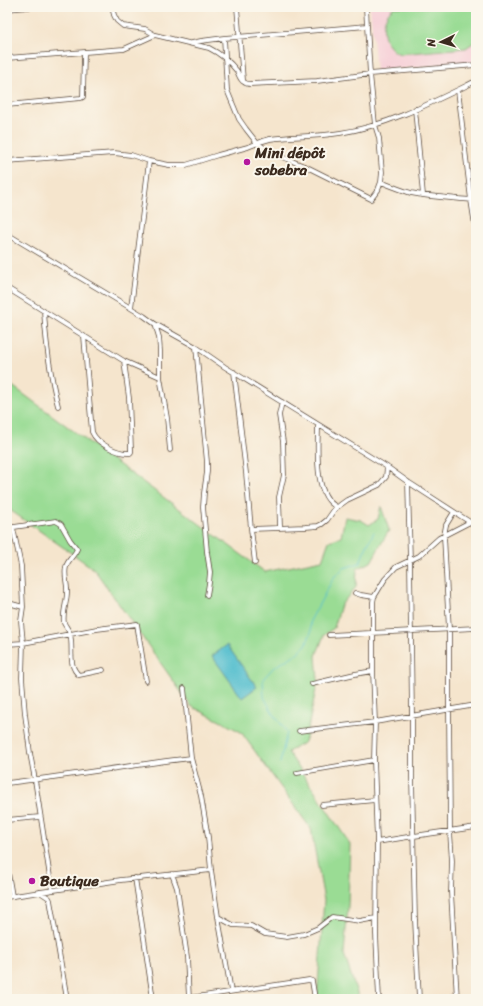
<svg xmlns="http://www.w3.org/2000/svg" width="483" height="1006" viewBox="0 0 483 1006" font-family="Sriracha,sans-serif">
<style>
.built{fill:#f6cfd7}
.green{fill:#9adc94;stroke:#6a8359}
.water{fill:#52bece;stroke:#467476}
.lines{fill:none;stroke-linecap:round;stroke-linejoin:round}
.stream{stroke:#52bece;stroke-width:1}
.street-casing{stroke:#574638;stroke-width:5.5}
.street{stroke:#fff;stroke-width:4}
.poi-dot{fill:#b5179e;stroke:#fbf7ec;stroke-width:1.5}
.labels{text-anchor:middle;stroke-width:4;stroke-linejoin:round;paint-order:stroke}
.poi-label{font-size:15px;font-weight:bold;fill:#3b2a1e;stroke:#fbf7ec;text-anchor:start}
</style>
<rect width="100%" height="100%" fill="#fbf7ec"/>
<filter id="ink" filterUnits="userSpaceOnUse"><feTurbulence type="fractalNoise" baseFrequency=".025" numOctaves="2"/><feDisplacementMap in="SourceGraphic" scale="8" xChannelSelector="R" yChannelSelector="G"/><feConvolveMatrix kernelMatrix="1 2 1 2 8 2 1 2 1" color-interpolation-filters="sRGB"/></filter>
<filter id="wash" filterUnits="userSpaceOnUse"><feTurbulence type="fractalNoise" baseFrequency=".012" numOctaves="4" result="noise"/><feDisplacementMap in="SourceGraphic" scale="16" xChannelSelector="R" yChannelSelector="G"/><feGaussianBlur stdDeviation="0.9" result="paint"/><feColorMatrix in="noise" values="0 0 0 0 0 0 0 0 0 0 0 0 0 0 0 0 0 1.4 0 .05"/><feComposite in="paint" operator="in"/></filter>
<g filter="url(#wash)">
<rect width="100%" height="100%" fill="#f5e5cd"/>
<path class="built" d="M 370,7 L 476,7 L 476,62 L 376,71 Z"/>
<path class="green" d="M 394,7 L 474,7 L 476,9 L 476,40 L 473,43 L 466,48 L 400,54 C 397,53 394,51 392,49 C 380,37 381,17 394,7 Z
M 7,382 L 265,572 L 322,560 L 329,541 L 341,537 L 345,517 L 361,520 L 369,525 L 378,519 L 381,506 L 389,530 L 371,562 L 357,569 L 356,587 L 341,605 L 334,628 L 324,635 L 316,656 L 318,680 L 305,742 L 288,752 L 350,844 L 348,906 L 344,954 L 359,999 L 317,999 L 324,900 L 311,829 L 241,732 L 191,706 L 94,569 L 7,508 Z"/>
<path class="water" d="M 227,645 L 257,687 L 242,698 L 212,656 Z"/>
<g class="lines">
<path class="stream" d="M 280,763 L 287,732 L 273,713 L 264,697 L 263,679 L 273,668 L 296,654 L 306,645 L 311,632 L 310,621 L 334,577 L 344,568 L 360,563 L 364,552 L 374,532"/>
</g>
</g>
<g filter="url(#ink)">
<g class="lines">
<g class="street-casing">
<path id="street" d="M 112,7 L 114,15 L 117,21 L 123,26 L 145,29 L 155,35 L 209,48 C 219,53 230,62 237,71 C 239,75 240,80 244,82 C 246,84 247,84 250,84 L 317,81 L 370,74 L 476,65
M 237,7 L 243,80
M 366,7 L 367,26 L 370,74 L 375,125 L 379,138 L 382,172 L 381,182 L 378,190 L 371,199 L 309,168 L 270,152 L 257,143 L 246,129 L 239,119 L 227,90 L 224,38 L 367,26
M 7,9 L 29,7
M 192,43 L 201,41 L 224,38
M 7,58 L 124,49 L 155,35
M 458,90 L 471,200 L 476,232
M 7,105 L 81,98 L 83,97 L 84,53
M 415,109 L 423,195
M 7,161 L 114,153 L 131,155 L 149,161 L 169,165 L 186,165 L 218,155 L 248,147 L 263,141 L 270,139 C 293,136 316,137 340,133 C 387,126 433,102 476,81
M 381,182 C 391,186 401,190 411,193 C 431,197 451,198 471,200
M 7,234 L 144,316 L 155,324 L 196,347 L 225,367 L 387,467 L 408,482 L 476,526
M 7,288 L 124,361 L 160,377
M 131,308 L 149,161
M 44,311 C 46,343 50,375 58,406
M 155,324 L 159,337 L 160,351 L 160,377 L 167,418 L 170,450
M 84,336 L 92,432 C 97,444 118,454 130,453 L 131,452 L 131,449 L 129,398 L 124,361
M 196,347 L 207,462 L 207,472 L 204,493 L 203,507 L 207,552 L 210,572 L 209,583 L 207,595
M 234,372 L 246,473 L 251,529 L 305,527 L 318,526 L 322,524 L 327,520 L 334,510 L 340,505 L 347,500 L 379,485 L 386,477 L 387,467
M 318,425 C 318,447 313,496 337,507
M 408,482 L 410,561 L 412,716 L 412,777 L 415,920 L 419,999
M 454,512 L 446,525 L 444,536 L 449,630 L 449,709 L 450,832 L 452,861 L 451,892 L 457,999
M 280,527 L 279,497 L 284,475 L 283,442 L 279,415 L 282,402
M 7,528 L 56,521 L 61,524 L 70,540 L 77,549 C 74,556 67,561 66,567 C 64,575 67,582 67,589 C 68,600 62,612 64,623 C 66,627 69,630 70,634 C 74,647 67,666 79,675 L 103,670
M 13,528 L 21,566 L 23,607 L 21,621 L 23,643 L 22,678 L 25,714 L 30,753 L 35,780 L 52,890
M 251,529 L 255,563
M 355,593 L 361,595 L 374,597
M 7,605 L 12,604 L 23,607
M 329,635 L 476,628
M 7,644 L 23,643 L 97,629 L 137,624 L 146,681
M 312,684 L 355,674 L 373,671
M 184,688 L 191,758
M 299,731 L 375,722 L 476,705
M 297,773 L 374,760
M 7,783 C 69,776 130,765 191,758 L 201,796 L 208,837 L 211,870 L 218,917 L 231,991
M 322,805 L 375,800
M 7,820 L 40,817
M 377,842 L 414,836 L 476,827
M 7,867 L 12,896
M 172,874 L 177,888 L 187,957 L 189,999
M 135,878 L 153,999
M 40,892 L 49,898 L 50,900 L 67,999
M 7,897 L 121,880 L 211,870
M 218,917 L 233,925 L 251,926 L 265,934 L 287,937 L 304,934 L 318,928 L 332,917 L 360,921 L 376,918
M 183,999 L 309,980 L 312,981 L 315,999
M 379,999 L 376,934 L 377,842 L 374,760 L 375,722 L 373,671 L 373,602 L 374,597 L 385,579 L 396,567 L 419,556 L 439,538 L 470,522
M 432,999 L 457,996"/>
</g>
<use href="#street" class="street"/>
</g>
</g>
<g class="poi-dot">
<circle cx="247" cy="162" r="4"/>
<circle cx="32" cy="881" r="4"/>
</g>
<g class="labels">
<g class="poi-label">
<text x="255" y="158">Mini dépôt<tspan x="255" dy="17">sobebra</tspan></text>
<text x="40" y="886">Boutique</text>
</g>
</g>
<rect width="483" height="1006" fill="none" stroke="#fbf7ec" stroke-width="24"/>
<g transform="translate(441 42) rotate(265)" stroke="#fbf7ec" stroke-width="3" paint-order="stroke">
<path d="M0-3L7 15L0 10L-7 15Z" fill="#3b2a1e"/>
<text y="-6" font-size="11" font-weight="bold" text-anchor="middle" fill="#3b2a1e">N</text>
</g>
</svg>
